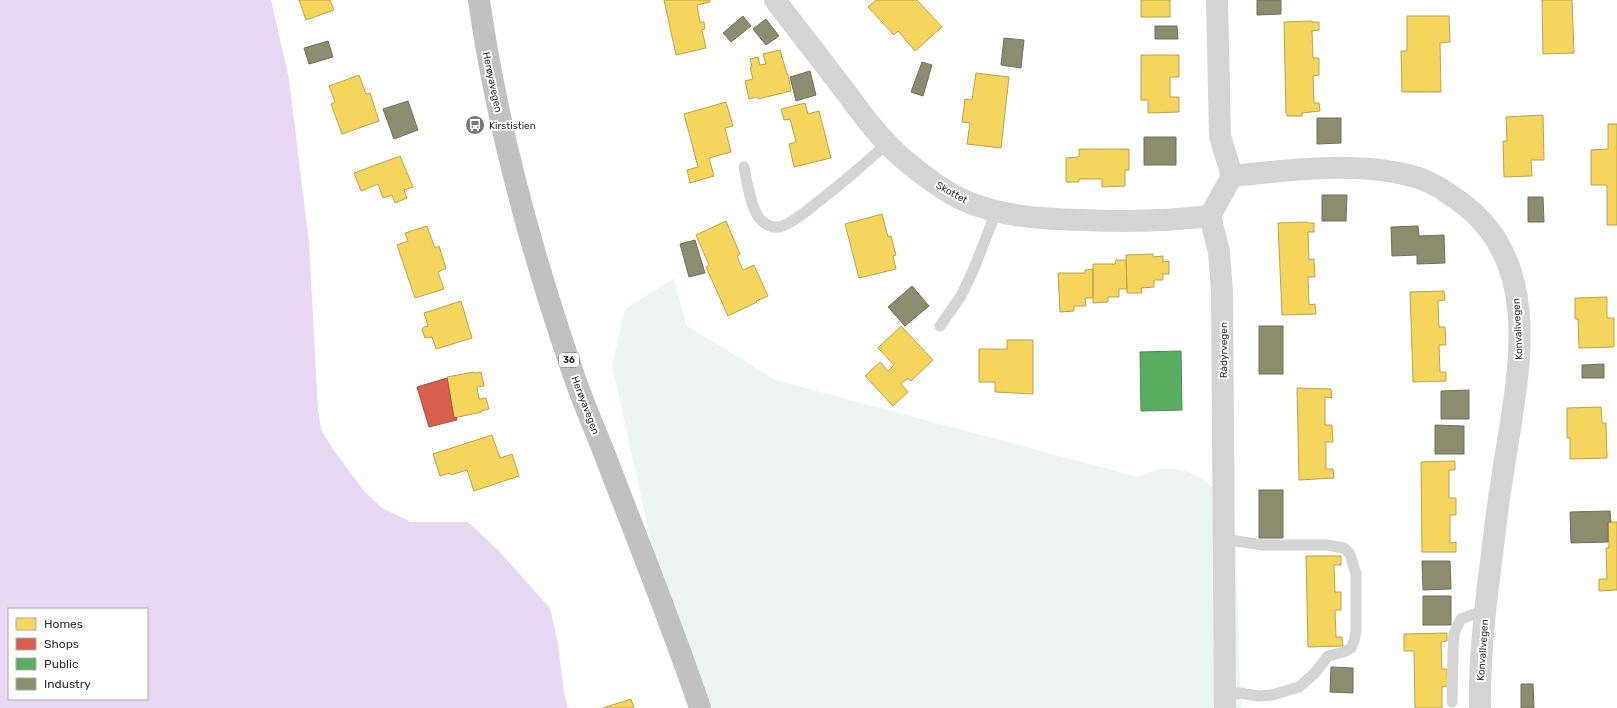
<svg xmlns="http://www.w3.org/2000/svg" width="1617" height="708" viewBox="0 0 1617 708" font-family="Rubik,sans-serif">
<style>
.green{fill:#ecf5f2}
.water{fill:#e8d8f3;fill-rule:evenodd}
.homes{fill:#f6d55c;stroke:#baa34e}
.shops{fill:#d6604d;stroke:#a45144}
.public{fill:#5aae61;stroke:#4d8852}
.industry{fill:#8c8c6e;stroke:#70705b}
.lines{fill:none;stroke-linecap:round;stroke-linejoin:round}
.lane{stroke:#d4d4d4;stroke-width:11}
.street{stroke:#d4d4d4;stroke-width:22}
.highway{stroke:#c1c1c1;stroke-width:22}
.labels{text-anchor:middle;stroke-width:4;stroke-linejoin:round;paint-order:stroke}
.shield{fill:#fff;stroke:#6d6d6d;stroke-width:1}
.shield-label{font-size:9px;font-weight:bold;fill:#2f2f2f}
.street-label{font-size:10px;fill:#2f2f2f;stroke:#fff}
.poi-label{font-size:10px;fill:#2f2f2f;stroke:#fff;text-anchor:start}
</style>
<rect width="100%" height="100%" fill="#fff"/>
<path class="green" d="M 674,278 L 686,325 L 776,380 L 1138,477 C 1145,474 1152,471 1159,469 C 1191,465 1219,485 1231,513 C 1234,519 1234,527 1235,534 L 1241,708 L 705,708 L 678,664 L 612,365 L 625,309 Z"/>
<path class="water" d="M 0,0 L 271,0 L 289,79 L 309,243 L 318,410 L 321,429 L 332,448 L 364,491 L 382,508 L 411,522 L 468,522 L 498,550 L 550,608 L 558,643 L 564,693 L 568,708 L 0,708 ZM 9,609 L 147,609 L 147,699 L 9,699 Z"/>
<path class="homes" d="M 299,0 L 330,0 L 334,10 L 306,20 Z
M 664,0 L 710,0 L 710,2 L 697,5 L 700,22 L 704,22 L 705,29 L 702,30 L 706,48 L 676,55 Z
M 876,0 L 917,0 L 942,27 L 915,51 L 898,31 L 894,35 L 868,7 Z
M 1141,0 L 1170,0 L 1170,17 L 1141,17 Z
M 1542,0 L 1572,0 L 1574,53 L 1543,54 Z
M 1407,16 L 1449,16 L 1450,42 L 1440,43 L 1441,92 L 1402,92 L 1401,51 L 1407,51 Z
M 1312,21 L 1312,22 L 1319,22 L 1319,30 L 1312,31 L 1313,58 L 1319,58 L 1319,75 L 1313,76 L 1314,103 L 1319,103 L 1320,111 L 1302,113 L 1302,116 L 1287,116 L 1287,113 L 1286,113 L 1284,22 Z
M 780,50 L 787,74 L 788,74 L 791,91 L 758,99 L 757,97 L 749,99 L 745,81 L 753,79 L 750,67 L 752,67 L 750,59 L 758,57 L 760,65 L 766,64 L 763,54 Z
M 1141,55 L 1179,55 L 1179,77 L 1170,77 L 1170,97 L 1179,97 L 1179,112 L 1148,113 L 1148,100 L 1141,100 Z
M 976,73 L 1009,77 L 1001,148 L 967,144 L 970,123 L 962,122 L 965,99 L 972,100 Z
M 359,75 L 366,94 L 370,93 L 379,121 L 342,134 L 331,104 L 335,102 L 329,86 Z
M 726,102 L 733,126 L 725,128 L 731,152 L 709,158 L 714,176 L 690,183 L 687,170 L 698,167 L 684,114 Z
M 805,103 L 808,114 L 819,111 L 831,158 L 794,167 L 789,144 L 796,142 L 790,119 L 784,120 L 781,109 Z
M 1543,115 L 1544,160 L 1531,160 L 1532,176 L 1504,177 L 1503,141 L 1507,141 L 1506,117 Z
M 1608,124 L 1617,124 L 1617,225 L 1607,225 L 1607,185 L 1591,185 L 1591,150 L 1608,149 Z
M 1079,149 L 1129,149 L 1129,170 L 1125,170 L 1125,186 L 1102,187 L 1102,179 L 1079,179 L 1079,182 L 1066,182 L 1066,158 L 1079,157 Z
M 400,156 L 413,187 L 404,190 L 407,198 L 395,203 L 392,195 L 383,198 L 378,184 L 361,191 L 354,173 Z
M 882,214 L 888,237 L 891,236 L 896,255 L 893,256 L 896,269 L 859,278 L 845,224 Z
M 726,221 L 740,254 L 737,256 L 743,270 L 754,265 L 768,296 L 756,301 L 757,302 L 728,316 L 706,267 L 709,265 L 696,235 Z
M 1307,222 L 1308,223 L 1314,223 L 1314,232 L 1308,232 L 1309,260 L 1314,259 L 1315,277 L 1308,277 L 1309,305 L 1315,304 L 1316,314 L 1282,315 L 1278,223 Z
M 427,226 L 435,248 L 439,246 L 446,268 L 438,272 L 444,289 L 415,298 L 397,245 L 408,241 L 405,233 Z
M 1153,254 L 1153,257 L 1163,256 L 1163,262 L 1169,261 L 1169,274 L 1163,274 L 1163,280 L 1154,280 L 1154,287 L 1141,288 L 1142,293 L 1127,293 L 1126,255 Z
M 1116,260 L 1126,260 L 1127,289 L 1119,289 L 1119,297 L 1108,297 L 1108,302 L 1093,303 L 1093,264 L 1115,264 Z
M 1093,269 L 1093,298 L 1085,298 L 1086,306 L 1074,306 L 1074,311 L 1060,312 L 1058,273 L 1085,273 L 1085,270 Z
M 1444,291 L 1445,300 L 1438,301 L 1439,327 L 1445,327 L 1446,345 L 1439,345 L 1440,372 L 1446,372 L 1446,381 L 1413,382 L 1410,292 Z
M 1607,297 L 1607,318 L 1614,318 L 1614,347 L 1579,348 L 1578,319 L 1575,319 L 1575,298 Z
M 461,301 L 472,338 L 436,349 L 432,337 L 425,338 L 422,330 L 424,327 L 428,326 L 424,313 Z
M 901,326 L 933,360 L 911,381 L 908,378 L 901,384 L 908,392 L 893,406 L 865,376 L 880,362 L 888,371 L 894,365 L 878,348 Z
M 1007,340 L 1033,340 L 1033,394 L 995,392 L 995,382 L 979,382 L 979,349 L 1007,349 Z
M 474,372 L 475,373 L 481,372 L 484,386 L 477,387 L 479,399 L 486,398 L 489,409 L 481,411 L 482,412 L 454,418 L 447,377 Z
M 1297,388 L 1331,389 L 1332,398 L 1325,397 L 1325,425 L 1332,425 L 1333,442 L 1326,442 L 1326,469 L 1333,469 L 1334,478 L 1299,480 Z
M 1601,407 L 1602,423 L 1606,423 L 1607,458 L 1570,459 L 1570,438 L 1567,438 L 1567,408 Z
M 492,435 L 500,458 L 512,454 L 519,476 L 474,491 L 467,470 L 451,475 L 450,473 L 440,476 L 433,454 Z
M 1455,461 L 1455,470 L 1449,470 L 1449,498 L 1456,498 L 1456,515 L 1450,515 L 1450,543 L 1456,542 L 1456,552 L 1422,552 L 1421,462 Z
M 1608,522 L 1617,522 L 1617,590 L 1599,591 L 1599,579 L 1607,579 L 1606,548 L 1609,548 Z
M 1306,556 L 1341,556 L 1341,565 L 1334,565 L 1335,592 L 1341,592 L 1341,610 L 1335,610 L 1336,637 L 1342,637 L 1343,646 L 1308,647 Z
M 1447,633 L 1447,641 L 1441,642 L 1442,669 L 1447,669 L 1448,686 L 1442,687 L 1442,708 L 1415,708 L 1414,651 L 1404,651 L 1404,634 Z
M 631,699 L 634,708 L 603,708 Z"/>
<path class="shops" d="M 447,378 L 454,418 L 456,417 L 457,420 L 429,427 L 417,387 Z"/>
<path class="public" d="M 1181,351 L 1182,410 L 1141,411 L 1140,352 Z"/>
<path class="industry" d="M 1257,0 L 1281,0 L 1281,14 L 1257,15 Z
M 743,16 L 751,26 L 731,42 L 723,33 Z
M 766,19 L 779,36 L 766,45 L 753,29 Z
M 1155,26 L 1177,26 L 1178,39 L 1155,39 Z
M 1004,38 L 1024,40 L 1021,68 L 1001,65 Z
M 328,41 L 333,57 L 309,64 L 304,48 Z
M 922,62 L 932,65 L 923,96 L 911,92 Z
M 810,71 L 816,95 L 796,101 L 790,77 Z
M 408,101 L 418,130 L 394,139 L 383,109 Z
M 1317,118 L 1341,118 L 1341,143 L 1317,144 Z
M 1144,137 L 1176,137 L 1176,165 L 1144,165 Z
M 1322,195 L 1347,195 L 1346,221 L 1322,221 Z
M 1528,197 L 1543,197 L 1544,222 L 1528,222 Z
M 1418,226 L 1419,236 L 1444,235 L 1445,263 L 1417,264 L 1417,255 L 1392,256 L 1391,227 Z
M 695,240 L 705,273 L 689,277 L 680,244 Z
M 912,286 L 929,306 L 905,326 L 888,307 Z
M 1259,326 L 1283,326 L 1283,374 L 1259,374 Z
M 1604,364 L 1604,378 L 1582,378 L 1582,365 Z
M 1469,390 L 1469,419 L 1441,419 L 1441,391 Z
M 1435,425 L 1464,426 L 1464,454 L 1435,454 Z
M 1259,490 L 1283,490 L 1283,538 L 1259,538 Z
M 1610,511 L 1611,522 L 1608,522 L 1608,542 L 1571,543 L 1570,512 Z
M 1422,561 L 1450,561 L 1451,589 L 1423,590 Z
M 1423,596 L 1451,596 L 1451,625 L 1423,625 Z
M 1331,667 L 1353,668 L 1353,693 L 1330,692 Z
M 1521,684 L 1533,684 L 1534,708 L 1521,708 Z"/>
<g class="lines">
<path class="lane" d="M 744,167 C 747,181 751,212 762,221 C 769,227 777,229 785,225 C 796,220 808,210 818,202 C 842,183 865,164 887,143
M 940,326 L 961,296 L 973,271 L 996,212
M 1223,539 L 1263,545 L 1327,545 L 1344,548 L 1350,554 L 1356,574 L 1356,631 L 1354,641 L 1351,648 L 1344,652 L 1328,656 L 1314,674 L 1299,687 L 1272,695 L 1258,696 L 1240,693 L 1225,695
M 1452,702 L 1453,648 L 1454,633 L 1461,619 L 1485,610"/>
<path class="street" d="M 775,0 C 798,30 822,61 845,91 C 862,114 880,139 902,158 C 920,173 940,189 961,199 C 999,217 1042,219 1083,220 C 1126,222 1167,221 1210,216
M 1217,0 L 1220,136 L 1232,176 L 1210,216 L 1219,252 L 1222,292 L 1225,708
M 1232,176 C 1291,170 1361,160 1419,178 C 1433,183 1447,192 1459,201 C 1550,265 1515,387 1502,479 C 1497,509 1494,540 1490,570 C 1484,616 1479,662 1480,708"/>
<path class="highway" d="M 479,0 C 497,128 532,254 574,376 C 584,405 597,434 608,463 C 639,544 672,625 700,708"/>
</g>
<defs>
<g id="bus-disc" transform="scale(1)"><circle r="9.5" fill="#787878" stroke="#fff"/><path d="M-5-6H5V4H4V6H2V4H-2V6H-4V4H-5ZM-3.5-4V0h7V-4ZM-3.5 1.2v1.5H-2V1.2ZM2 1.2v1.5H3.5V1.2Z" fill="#fff"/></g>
</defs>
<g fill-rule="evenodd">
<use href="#bus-disc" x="475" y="125"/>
</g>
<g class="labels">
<rect class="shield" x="559" y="353" width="20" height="14" rx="3"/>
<g class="shield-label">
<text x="569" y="363">36</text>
</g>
<g class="street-label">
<text transform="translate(493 82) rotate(78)" y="4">Herøyavegen</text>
<text transform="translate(952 192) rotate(29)" y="4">Skottet</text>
<text transform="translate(1517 329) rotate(-93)" y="4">Konvallvegen</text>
<text transform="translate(1223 350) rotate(-90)" y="4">Rådyrvegen</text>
<text transform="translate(586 405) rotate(69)" y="4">Herøyavegen</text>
<text transform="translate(1482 650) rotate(-86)" y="4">Konvallvegen</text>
</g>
<g class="poi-label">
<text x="489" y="129">Kirstistien</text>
</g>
</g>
<rect x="8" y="608" width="140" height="92" fill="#ffffff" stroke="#acacac"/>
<rect x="16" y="618" width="20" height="12" fill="#f6d55c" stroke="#acacac"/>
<text x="44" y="628" font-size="12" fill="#2f2f2f">Homes</text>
<rect x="16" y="638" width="20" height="12" fill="#d6604d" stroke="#acacac"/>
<text x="44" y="648" font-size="12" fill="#2f2f2f">Shops</text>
<rect x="16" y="658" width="20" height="12" fill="#5aae61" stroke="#acacac"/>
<text x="44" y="668" font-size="12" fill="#2f2f2f">Public</text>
<rect x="16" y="678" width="20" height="12" fill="#8c8c6e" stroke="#acacac"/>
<text x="44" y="688" font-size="12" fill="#2f2f2f">Industry</text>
</svg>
